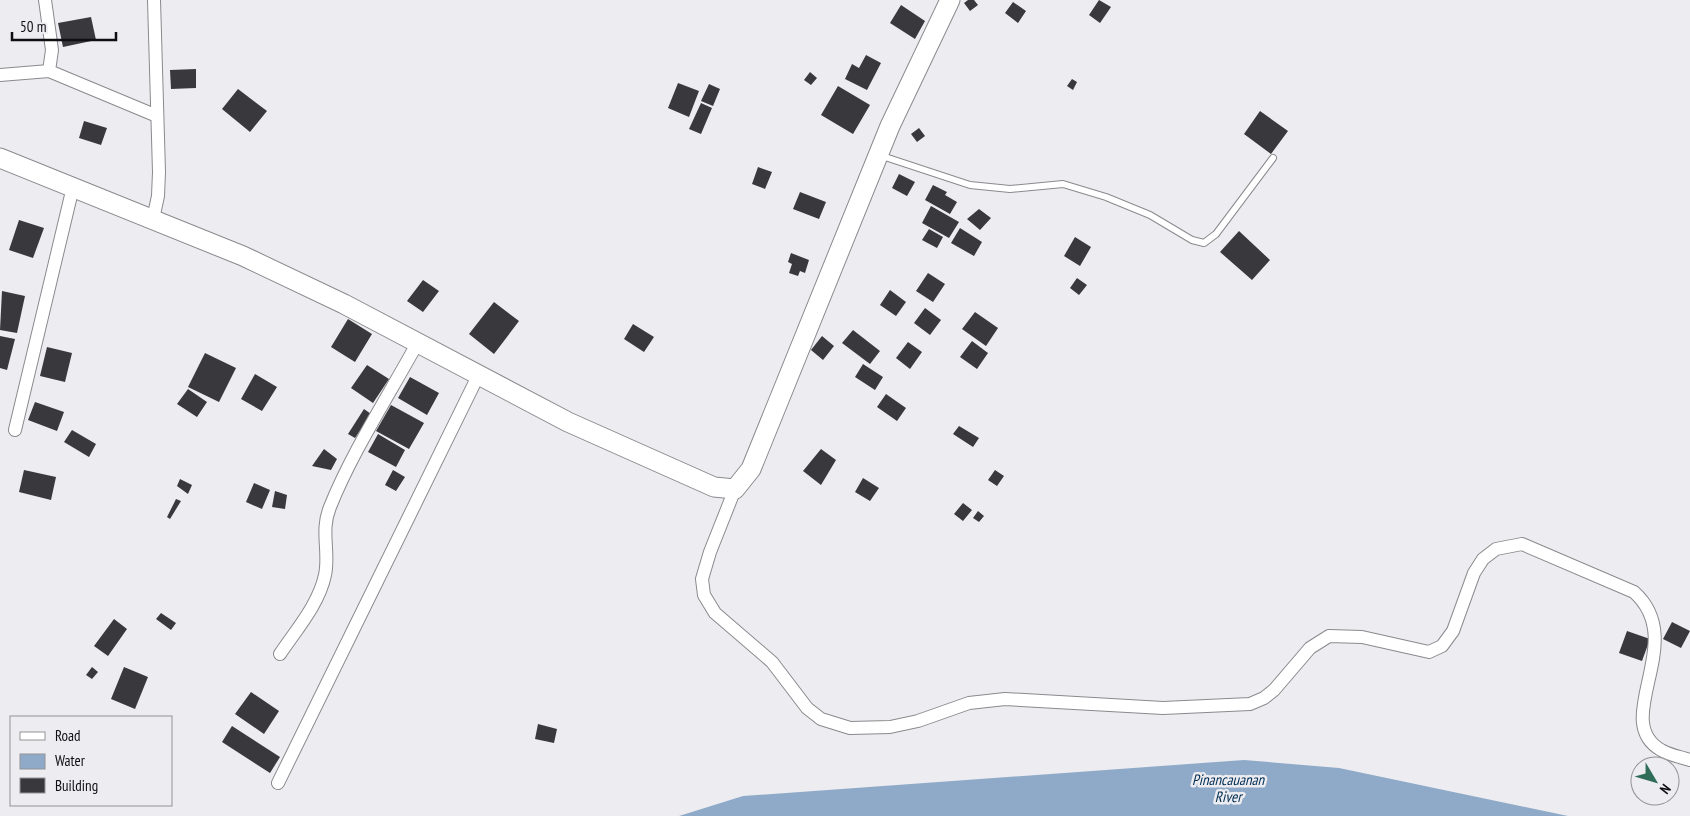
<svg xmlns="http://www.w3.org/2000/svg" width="1690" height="816" viewBox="0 0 1690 816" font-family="'PT Sans Narrow',sans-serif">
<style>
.water{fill:#8eaac8}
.building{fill:#39393d}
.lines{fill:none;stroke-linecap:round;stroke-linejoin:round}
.lane-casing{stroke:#8b898d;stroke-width:8}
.street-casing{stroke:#8b898d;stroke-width:14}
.secondary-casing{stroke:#8b898d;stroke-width:21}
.lane{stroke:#fff;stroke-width:6}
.street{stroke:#fff;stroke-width:12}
.secondary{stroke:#fff;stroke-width:19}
.labels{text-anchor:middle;stroke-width:5;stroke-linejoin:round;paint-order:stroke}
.water-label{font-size:15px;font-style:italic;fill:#002e54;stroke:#edecf0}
</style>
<rect width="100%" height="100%" fill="#edecf0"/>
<path class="water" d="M 1244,760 L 1339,768 L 1568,816 L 679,816 L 743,796 Z"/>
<path class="building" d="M 968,0 L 974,0 L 978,5 L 970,11 L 964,3 Z
M 1099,0 L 1111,7 L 1100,23 L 1089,15 Z
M 1013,2 L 1026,11 L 1018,23 L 1005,13 Z
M 901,5 L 925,21 L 915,39 L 890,23 Z
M 91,17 L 96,40 L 63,47 L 58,23 Z
M 866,55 L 881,63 L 867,90 L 845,79 L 852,64 L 859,68 Z
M 196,69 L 196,88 L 171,89 L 170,70 Z
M 810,72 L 817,78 L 811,85 L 804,80 Z
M 1072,79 L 1077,82 L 1073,90 L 1067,86 Z
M 678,83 L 699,91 L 689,117 L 668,108 Z
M 709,84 L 720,89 L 713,106 L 701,101 Z
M 838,86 L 870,105 L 853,134 L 821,115 Z
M 238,89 L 267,111 L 250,132 L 222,109 Z
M 701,103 L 712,108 L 701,134 L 689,129 Z
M 1260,111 L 1288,131 L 1271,154 L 1244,134 Z
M 84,121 L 107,128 L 101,145 L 79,138 Z
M 919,128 L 925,136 L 917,142 L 911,134 Z
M 758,167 L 772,172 L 765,189 L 752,184 Z
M 899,174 L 915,182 L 907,196 L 892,188 Z
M 933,185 L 947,192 L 945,195 L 957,202 L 950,214 L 925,200 Z
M 800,192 L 826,202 L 819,219 L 793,209 Z
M 931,206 L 959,222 L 949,238 L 922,223 Z
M 979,209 L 991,218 L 980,230 L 967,219 Z
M 19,220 L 44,228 L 33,258 L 9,250 Z
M 960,228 L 982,242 L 974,256 L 951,243 Z
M 929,229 L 943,237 L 937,248 L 922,240 Z
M 1239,231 L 1270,260 L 1252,280 L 1220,252 Z
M 1075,237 L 1091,247 L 1080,266 L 1064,256 Z
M 791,253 L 809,260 L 805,273 L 800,271 L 798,276 L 789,273 L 792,264 L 788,262 Z
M 928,273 L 945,284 L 933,302 L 916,291 Z
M 1077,278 L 1087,285 L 1079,295 L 1070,288 Z
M 423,280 L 439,291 L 423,312 L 407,301 Z
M 890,290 L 906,302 L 896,316 L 880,305 Z
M 2,291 L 25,296 L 17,333 L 0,330 Z
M 494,302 L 519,321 L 494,354 L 469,334 Z
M 925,308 L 941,320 L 930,335 L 914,323 Z
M 975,312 L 998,328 L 986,346 L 962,329 Z
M 348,319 L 372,334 L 355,362 L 331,347 Z
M 633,324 L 654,337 L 644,352 L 624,339 Z
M 853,330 L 880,351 L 870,364 L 842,343 Z
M 0,336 L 15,339 L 7,370 L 0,368 Z
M 822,336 L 834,346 L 823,360 L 811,350 Z
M 972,341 L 988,353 L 977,369 L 960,357 Z
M 908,342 L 922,352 L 910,369 L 896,358 Z
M 47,347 L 72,353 L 65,382 L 40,376 Z
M 205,353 L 236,368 L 219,402 L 188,387 Z
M 863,364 L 883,377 L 875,390 L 855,377 Z
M 367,365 L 389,379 L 373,403 L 351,388 Z
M 255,374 L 277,387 L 262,411 L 241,399 Z
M 410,377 L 439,393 L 427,415 L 398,398 Z
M 188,389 L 207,402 L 197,417 L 177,404 Z
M 886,394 L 906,408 L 897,421 L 877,407 Z
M 35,402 L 64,412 L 57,431 L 28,420 Z
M 391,405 L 424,423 L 409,449 L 376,431 Z
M 364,409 L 371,414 L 355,438 L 348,434 Z
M 959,426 L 979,438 L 973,447 L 953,434 Z
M 72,430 L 96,444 L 89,457 L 64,442 Z
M 378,434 L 405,450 L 396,467 L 368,452 Z
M 324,449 L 337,459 L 331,470 L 312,466 Z
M 821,449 L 836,460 L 821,485 L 803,471 Z
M 24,470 L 56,477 L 51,500 L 19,492 Z
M 393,470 L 405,477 L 396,491 L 385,485 Z
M 995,470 L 1004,476 L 997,486 L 988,480 Z
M 863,478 L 879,488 L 870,501 L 855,492 Z
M 180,479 L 192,485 L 188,494 L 177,486 Z
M 254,483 L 270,490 L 262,509 L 246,502 Z
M 275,491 L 287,495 L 285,509 L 272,507 Z
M 176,499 L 181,501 L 170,519 L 167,517 Z
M 963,503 L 972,510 L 963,521 L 954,514 Z
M 978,511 L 984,516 L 979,522 L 973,518 Z
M 161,613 L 176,623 L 171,630 L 156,619 Z
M 114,619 L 127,629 L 108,656 L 94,646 Z
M 1672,622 L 1690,631 L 1681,648 L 1663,639 Z
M 1627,631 L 1650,639 L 1642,661 L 1619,653 Z
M 92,667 L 98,672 L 92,679 L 86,675 Z
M 124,667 L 148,677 L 135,709 L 111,699 Z
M 251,692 L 279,711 L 264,734 L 235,714 Z
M 538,724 L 557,729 L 554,743 L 535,739 Z
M 232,726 L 280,757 L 270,773 L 222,742 Z"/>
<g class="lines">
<g class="lane-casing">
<path id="lane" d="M 879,155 L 970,185 L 1010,189 L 1063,184 L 1106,197 L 1150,215 L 1192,240 L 1204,243 L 1216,234 L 1273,158"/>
</g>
<g class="street-casing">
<path id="street" d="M 49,71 L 157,116
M 0,75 L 49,71 L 52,50 L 45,0
M 153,219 L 158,196 L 159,172 L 154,0
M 15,430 L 73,187
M 735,489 L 710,552 L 702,579 L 704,595 L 715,613 L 772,662 L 807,708 L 821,719 L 850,728 L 890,727 L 918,721 L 969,703 L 1005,699 L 1163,708 L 1250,704 L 1264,698 L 1274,690 L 1310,648 L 1329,636 L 1362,637 L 1429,652 L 1442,646 L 1453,631 L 1474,573 L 1483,559 L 1496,549 L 1522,544 L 1634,592 C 1690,642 1609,720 1661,750 C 1669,755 1681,757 1690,760
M 280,654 C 296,630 319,604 325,575 C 330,552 320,531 330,507 C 352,452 389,395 418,342
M 278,783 L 479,374"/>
</g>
<g class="secondary-casing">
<path id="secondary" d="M 0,158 L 243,256 L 344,304 L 568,422 L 714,487 L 735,489 L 751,469 L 890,126 L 950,0"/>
</g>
<use href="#lane" class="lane"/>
<use href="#street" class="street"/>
<use href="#secondary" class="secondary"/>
</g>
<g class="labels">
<g class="water-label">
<text x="1228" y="785">Pinancauanan<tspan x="1228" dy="17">River</tspan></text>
</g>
</g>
<rect x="10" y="716" width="162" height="90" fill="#edecf0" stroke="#949396"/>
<rect x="20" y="732" width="25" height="8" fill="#ffffff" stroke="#949396"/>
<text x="55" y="741" font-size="15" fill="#0f0e10">Road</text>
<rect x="20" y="754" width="25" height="15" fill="#8eaac8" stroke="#949396"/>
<text x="55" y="766" font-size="15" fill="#0f0e10">Water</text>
<rect x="20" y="778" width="25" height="15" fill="#39393d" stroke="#949396"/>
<text x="55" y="791" font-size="15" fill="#0f0e10">Building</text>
<g transform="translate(1655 781) rotate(128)"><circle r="24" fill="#edecf0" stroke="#949396"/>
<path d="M0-4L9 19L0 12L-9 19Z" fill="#306d59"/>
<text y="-8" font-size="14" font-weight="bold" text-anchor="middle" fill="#0f0e10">N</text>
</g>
<path d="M12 32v8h104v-8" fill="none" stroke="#0f0e10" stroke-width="2.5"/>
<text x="20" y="32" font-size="15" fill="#0f0e10" stroke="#edecf0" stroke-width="4" paint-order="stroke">50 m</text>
</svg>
